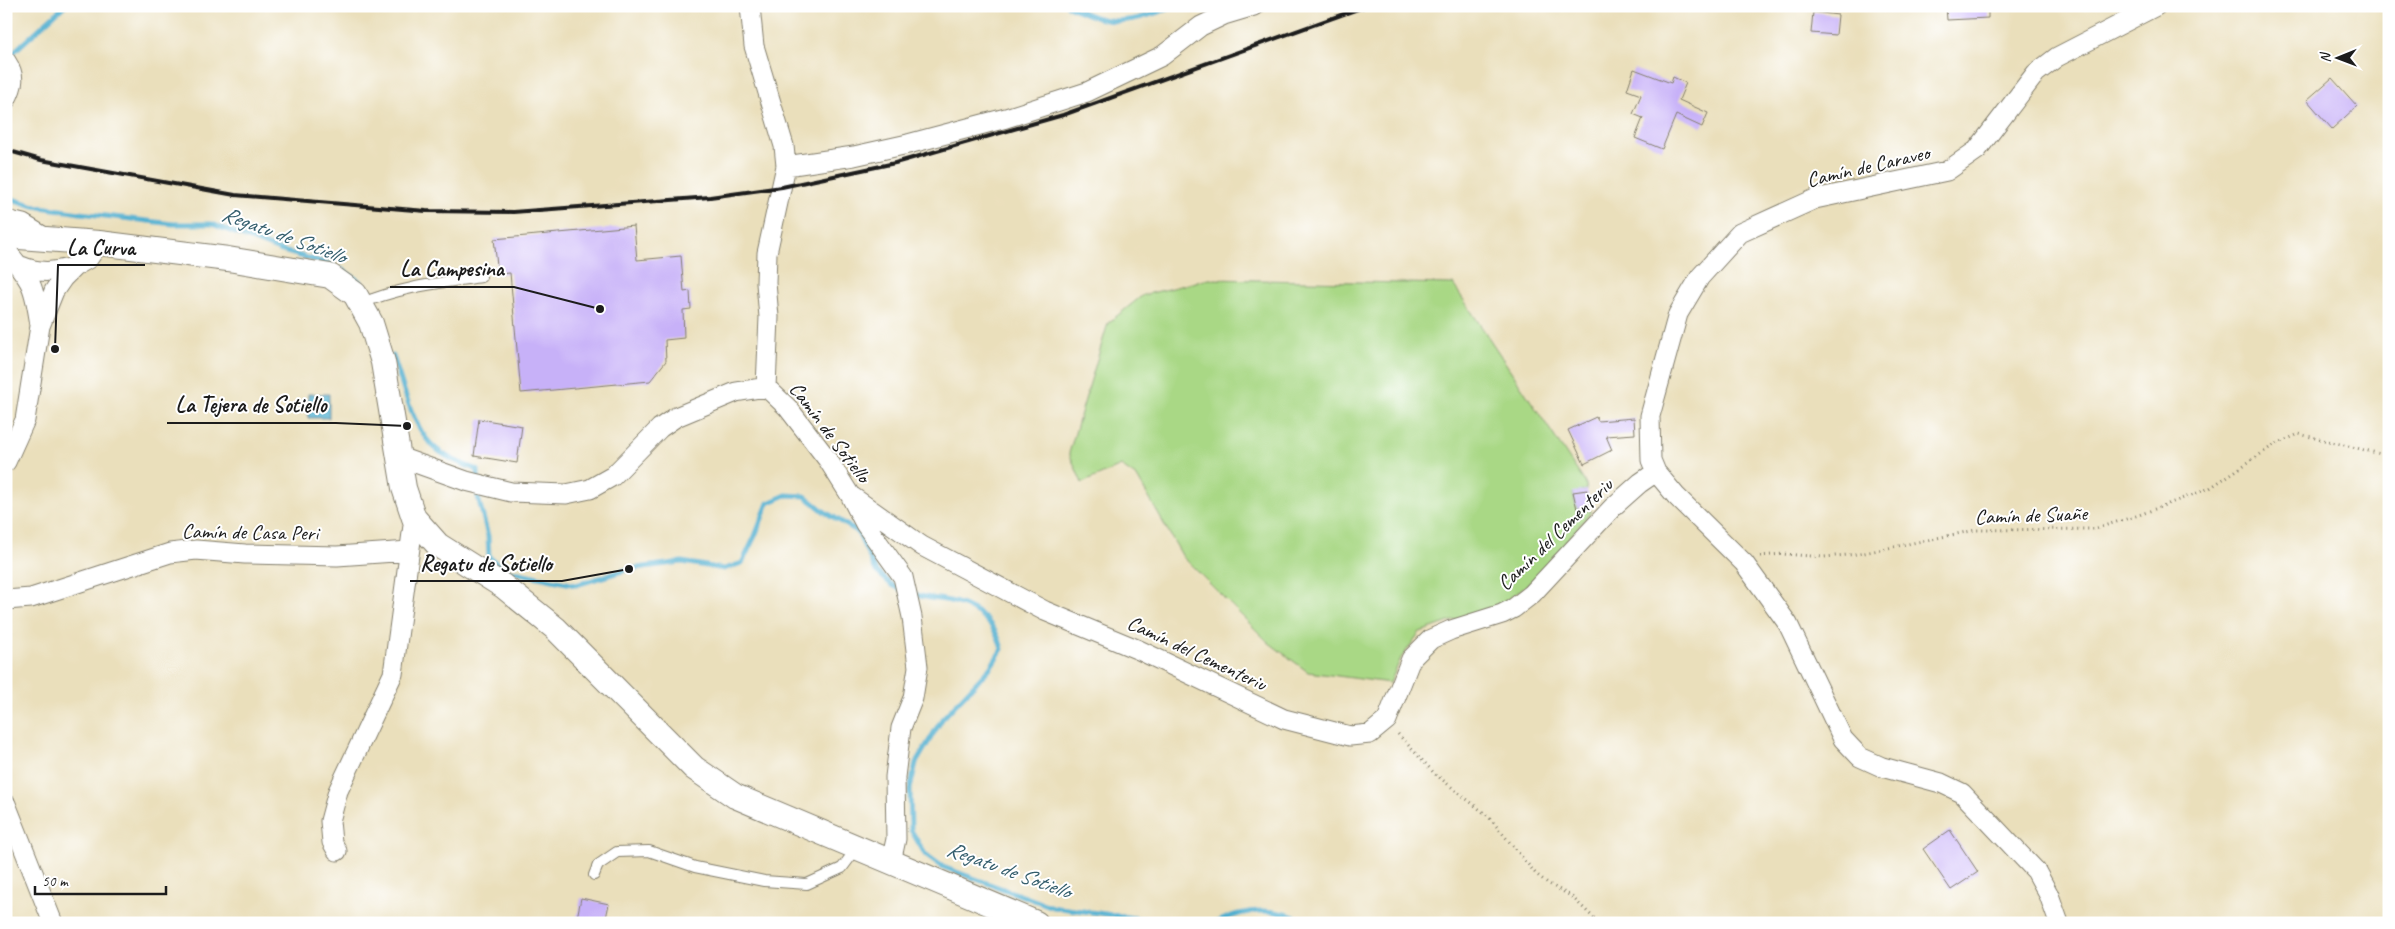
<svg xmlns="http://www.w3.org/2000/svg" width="2395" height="929" viewBox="0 0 2395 929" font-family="Caveat,sans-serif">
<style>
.green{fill:#a9d885;stroke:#627a50}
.water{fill:#51afcf;stroke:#366676}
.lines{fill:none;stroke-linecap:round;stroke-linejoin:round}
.stream{stroke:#51afcf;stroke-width:5}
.building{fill:#c7b1f8}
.service-casing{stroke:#837e6c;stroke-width:12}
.minor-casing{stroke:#837e6c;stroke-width:21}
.tertiary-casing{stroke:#837e6c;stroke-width:26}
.path{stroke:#837e6c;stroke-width:3;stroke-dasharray:1 4;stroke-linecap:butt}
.service{stroke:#fff;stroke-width:10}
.minor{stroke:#fff;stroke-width:19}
.tertiary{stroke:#fff;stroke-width:24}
.rail{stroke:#1c1c1c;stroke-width:4}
.labels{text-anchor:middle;stroke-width:4;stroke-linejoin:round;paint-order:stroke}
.street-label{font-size:21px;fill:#1c1c1c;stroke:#fff}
.water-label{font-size:22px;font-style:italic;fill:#345e6d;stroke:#fff}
.leader{fill:none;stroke:#1c1c1c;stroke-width:2}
.callout-dot{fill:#1c1c1c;stroke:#fff;stroke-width:2}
.callout-label{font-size:22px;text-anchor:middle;font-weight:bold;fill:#1c1c1c;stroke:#fff;stroke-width:4;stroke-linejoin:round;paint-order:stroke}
</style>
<rect width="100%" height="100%" fill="#fff"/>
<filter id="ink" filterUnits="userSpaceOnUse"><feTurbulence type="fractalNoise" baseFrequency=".02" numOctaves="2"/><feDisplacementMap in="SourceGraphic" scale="10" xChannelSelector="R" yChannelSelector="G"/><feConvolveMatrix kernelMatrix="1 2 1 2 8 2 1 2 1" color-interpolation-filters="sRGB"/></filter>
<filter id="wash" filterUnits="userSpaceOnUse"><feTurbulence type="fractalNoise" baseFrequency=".0096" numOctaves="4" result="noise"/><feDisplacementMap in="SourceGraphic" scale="20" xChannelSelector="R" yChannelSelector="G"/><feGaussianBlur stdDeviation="1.12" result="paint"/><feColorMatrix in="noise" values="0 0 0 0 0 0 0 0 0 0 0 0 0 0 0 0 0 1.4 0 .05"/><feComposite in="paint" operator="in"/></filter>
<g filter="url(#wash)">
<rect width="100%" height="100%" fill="#eadfbb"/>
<path class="green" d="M 1209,279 L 1453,284 L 1586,484 L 1587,490 L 1573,493 L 1577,509 L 1592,511 L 1533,580 L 1504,603 L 1420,632 L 1401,658 L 1390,683 L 1308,672 L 1268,642 L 1183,557 L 1137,477 L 1121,466 L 1082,483 L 1069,453 L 1108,323 L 1143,295 Z"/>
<path class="water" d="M 308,394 L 329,394 L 329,418 L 308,418 Z"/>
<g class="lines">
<path class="stream" d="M 1068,6 C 1078,10 1088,15 1098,18 C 1124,26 1151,15 1176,6
M 7,58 L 64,6
M 6,197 L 34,206 L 80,213 L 173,224 L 212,224 L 279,250 L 333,265
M 341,269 L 359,281 L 363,287
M 373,303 L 381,320
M 393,356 C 402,382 412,425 431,444 C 443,457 462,464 478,470 L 478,479
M 478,488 L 478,497 L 488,536 L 489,557 L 505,570 L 576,585 L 629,569 L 682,562 L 724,569 L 742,563 L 755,536 L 768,503 L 786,495 L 805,496 L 825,512 L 857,531 L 876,571 L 892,585 L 900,589
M 911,593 C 924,599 940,598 954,602 C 979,609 996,624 1002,649 L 990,668 L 942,719 L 916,763 L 910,789 L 911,830 L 925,854 L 943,867 L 1053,907 L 1172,923
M 1215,923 C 1247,907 1276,907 1309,923"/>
</g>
<g id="blocks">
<path class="building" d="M 1946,6 L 1988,6 L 1988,18 L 1947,20 Z
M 1813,12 L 1838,15 L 1836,35 L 1811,33 Z
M 1634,69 L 1671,83 L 1673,77 L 1686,83 L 1679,100 L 1708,113 L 1702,127 L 1676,115 L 1662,149 L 1635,138 L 1643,118 L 1633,114 L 1641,95 L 1627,90 Z
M 2332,78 L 2357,106 L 2332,129 L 2307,100 Z
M 634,226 L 637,260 L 681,256 L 684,292 L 690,291 L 691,309 L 683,310 L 684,338 L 665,340 L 666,361 L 650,381 L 521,393 L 510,273 L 498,274 L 494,239 Z
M 1596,417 L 1598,421 L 1634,418 L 1635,434 L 1606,436 L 1612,450 L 1584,464 L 1568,430 Z
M 479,419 L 522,426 L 517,463 L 474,456 Z
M 1587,490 L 1590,506 L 1577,509 L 1573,492 Z
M 1950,830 L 1978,872 L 1951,890 L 1923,849 Z
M 581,898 L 609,904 L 605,923 L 576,923 Z"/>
</g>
</g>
<g filter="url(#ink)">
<use href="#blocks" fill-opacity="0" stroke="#837e6c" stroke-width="1"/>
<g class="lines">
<g class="service-casing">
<path id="service" d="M 360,304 C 399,287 439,283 481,277
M 594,875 L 598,865 L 617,852 L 649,851 L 695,867 L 764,881 L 807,884 L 842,868 L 857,848"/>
</g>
<g class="minor-casing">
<path id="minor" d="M 750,6 L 754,46 L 784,146 L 786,166 L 767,253 L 766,283 L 769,317 L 766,387
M 6,61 C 16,76 14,85 6,100
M 786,166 L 854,156 L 908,144 L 1006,118 L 1087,92 L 1162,56 L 1201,26 L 1224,15 L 1254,6
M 6,220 L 23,224 L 46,238
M 6,250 C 32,282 34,284 40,325
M 21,266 C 40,274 54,272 74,267
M 766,387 L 788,408 L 828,460 L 850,495 L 865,524 L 903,577 L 912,617 L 918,667 L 913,698 L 901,728 L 895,777 L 896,839 L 891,862
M 399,457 L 466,481 L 511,492 L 566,494 L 590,489 L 613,476 L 660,428 L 676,417 L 736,392 L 766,387
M 6,462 L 25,420 L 40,326 L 54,291 L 63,278 L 74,267 L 88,259 L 99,243
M 850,495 L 922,546 L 1045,611 L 1139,650 L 1284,719 L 1350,736 L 1370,734 L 1387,720 L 1411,659 L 1431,639 L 1451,630 L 1502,614 L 1514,608 L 1532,594 L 1613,507 L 1640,483 L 1656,472
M 6,600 L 31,598 L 170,553 L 196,550 L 245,554 L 337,556 L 409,551
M 6,804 L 53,923
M 337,851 L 332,842 L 330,821 L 338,791 L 393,674 L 414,518
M 2059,923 L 2049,895 L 2036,871 L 1962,793 L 1941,783 L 1882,767 L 1860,757 L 1843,739 L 1788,624 L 1744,563 L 1676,496 L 1656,472 L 1651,460 L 1650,416 L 1678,314 L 1700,277 L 1740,233 L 1815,199 L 1947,171 L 1977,150 L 2036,73 L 2057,57 L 2156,6"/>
</g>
<g class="tertiary-casing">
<path id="tertiary" d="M 6,236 L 99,243 L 228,259 L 330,276 L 355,294 L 371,323 L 383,362 L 404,488 L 414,518 L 438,545 L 503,586 L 555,628 L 694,768 L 735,796 L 1036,923"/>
</g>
<path class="path" d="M 1760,556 L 1783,554 L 1824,557 L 1859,554 L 1976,530 L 2094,529 L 2139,515 L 2210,488 L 2274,445 L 2299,434 L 2389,456
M 1398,734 L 1435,774 L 1488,816 L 1536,874 L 1549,884 L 1571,896 L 1599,923"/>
<use href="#service" class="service"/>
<use href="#minor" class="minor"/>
<use href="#tertiary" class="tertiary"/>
<path class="rail" d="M 6,150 L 41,160 L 235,195 L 426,211 L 513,212 L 710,197 L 782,187 L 895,163 L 1063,115 L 1366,6"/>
</g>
</g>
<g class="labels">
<g class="street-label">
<text transform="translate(1868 166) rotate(-13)" y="7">Camín de Caraveo</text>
<text transform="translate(830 432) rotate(53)" y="7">Camín de Sotiello</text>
<text transform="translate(2031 515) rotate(-2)" y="7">Camín de Suañe</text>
<text transform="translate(250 532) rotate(1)" y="7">Camín de Casa Peri</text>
<text transform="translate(1555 534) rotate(-44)" y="7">Camín del Cementeriu</text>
<text transform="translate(1197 653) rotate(25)" y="7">Camín del Cementeriu</text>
</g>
<g class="water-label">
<text transform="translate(284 234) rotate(20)" y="8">Regatu de Sotiello</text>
<text transform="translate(1009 869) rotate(20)" y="8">Regatu de Sotiello</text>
</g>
</g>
<path class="leader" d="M55 349L58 265H145M600 309L514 287H390M407 426L336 423H167M629 569L562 581H410"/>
<g class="callout-dot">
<circle cx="55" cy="349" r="5"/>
<circle cx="600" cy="309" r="5"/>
<circle cx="407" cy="426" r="5"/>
<circle cx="629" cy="569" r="5"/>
</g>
<g class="callout-label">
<text x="101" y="255">La Curva</text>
<text x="452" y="276">La Campesina</text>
<text x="251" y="412">La Tejera de Sotiello</text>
<text x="486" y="571">Regatu de Sotiello</text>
</g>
<rect width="2395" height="929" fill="none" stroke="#fff" stroke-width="25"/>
<g transform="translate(2338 58) rotate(269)" stroke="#ffffff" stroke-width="4" paint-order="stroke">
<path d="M0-4L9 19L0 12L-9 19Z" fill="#1c1c1c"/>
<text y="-8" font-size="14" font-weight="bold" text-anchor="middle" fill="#1c1c1c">N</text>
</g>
<path d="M35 886v8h131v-8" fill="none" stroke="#1c1c1c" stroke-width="2.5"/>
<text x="42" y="886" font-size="15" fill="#1c1c1c" stroke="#ffffff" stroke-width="4" paint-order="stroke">50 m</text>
</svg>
